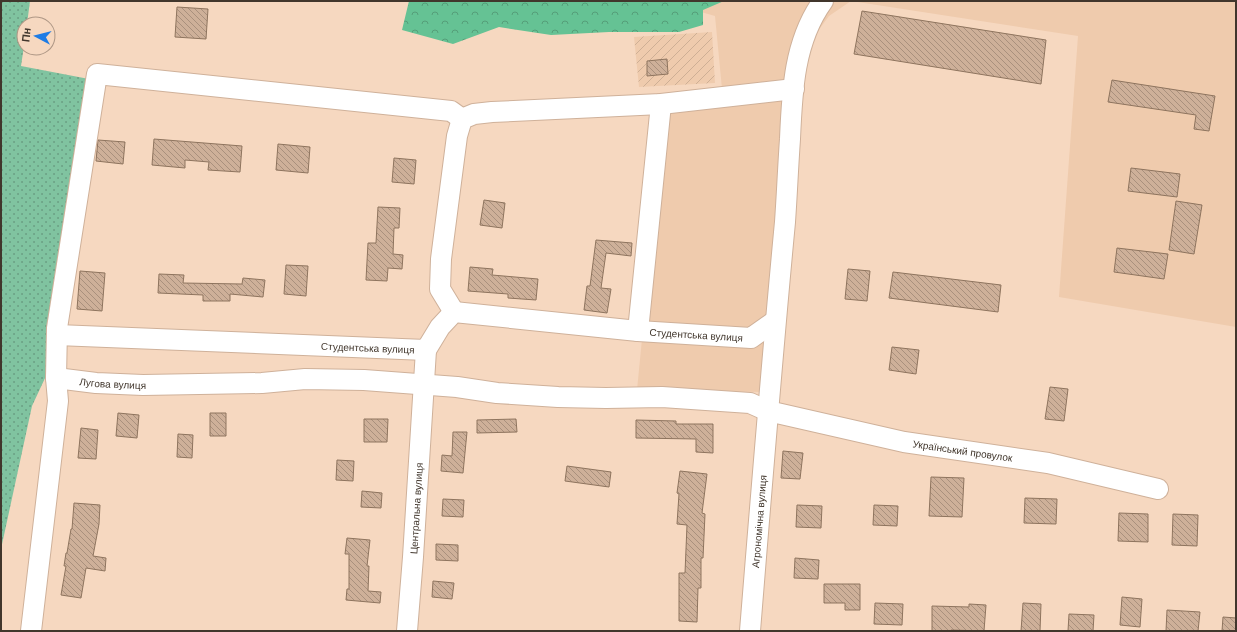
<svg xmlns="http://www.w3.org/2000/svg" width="1237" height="632" viewBox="0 0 1237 632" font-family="Arial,sans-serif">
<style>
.built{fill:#efcbad}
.industrial{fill:url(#industrial-furrows)}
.green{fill:url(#green-dots)}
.forest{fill:url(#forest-crowns)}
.building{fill:url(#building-back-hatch);stroke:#8e745e}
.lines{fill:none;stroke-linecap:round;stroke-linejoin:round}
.minor-casing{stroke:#cfb19a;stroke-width:22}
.minor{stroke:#fff;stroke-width:20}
.labels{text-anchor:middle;stroke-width:3;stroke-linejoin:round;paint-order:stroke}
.street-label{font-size:10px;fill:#41362c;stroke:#f6d8c0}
</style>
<defs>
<pattern id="industrial-furrows" width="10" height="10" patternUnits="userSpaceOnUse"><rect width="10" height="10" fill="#efcbad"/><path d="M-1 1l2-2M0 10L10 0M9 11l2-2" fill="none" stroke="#ceaf95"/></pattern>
<pattern id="green-dots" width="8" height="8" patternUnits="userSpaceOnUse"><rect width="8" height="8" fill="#80c3a0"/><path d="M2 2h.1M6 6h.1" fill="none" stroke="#6a9f83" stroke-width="1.8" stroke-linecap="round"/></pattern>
<pattern id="forest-crowns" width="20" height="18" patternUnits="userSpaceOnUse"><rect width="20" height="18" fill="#65c294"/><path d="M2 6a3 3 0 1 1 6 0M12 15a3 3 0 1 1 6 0" fill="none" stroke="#559e79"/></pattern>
<pattern id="building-back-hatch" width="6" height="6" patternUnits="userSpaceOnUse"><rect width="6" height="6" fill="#ceb099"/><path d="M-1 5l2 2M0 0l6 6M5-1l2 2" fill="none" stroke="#a9907d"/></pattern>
</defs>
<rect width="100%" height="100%" fill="#f6d8c0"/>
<path class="built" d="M 662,1 L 1236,1 L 1236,327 L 1059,297 L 1078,36 L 851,1 L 829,16 L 792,66 L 763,392 L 637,390 L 666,94 L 722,89 L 715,16 Z"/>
<path class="industrial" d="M 712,32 L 715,83 L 639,87 L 634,37 Z"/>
<path class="green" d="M 1,1 L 30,1 L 27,24 L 24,24 L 24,46 L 21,66 L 89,79 L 58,278 L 46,376 L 32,406 L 1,549 Z"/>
<path class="forest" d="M 409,1 L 724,1 L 703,10 L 703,25 L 679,32 L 609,32 L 551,35 L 499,27 L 453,44 L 402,30 Z"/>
<path class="building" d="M 177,7 L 208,9 L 206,39 L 175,37 Z
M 862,11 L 1046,40 L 1041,84 L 854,54 Z
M 667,59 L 668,74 L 647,76 L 647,61 Z
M 1112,80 L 1215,96 L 1209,131 L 1194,129 L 1196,115 L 1108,102 Z
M 154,139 L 242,146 L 240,172 L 208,170 L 209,162 L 185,160 L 185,168 L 152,165 Z
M 98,140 L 125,142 L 123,164 L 96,161 Z
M 278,144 L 310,147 L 308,173 L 276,170 Z
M 394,158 L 416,160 L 414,184 L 392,182 Z
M 1131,168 L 1180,174 L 1177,197 L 1128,191 Z
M 484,200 L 505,203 L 502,228 L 480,225 Z
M 1176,201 L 1202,205 L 1194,254 L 1169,250 Z
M 378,207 L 400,208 L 399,228 L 394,228 L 393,254 L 403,255 L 402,269 L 388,268 L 387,281 L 366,280 L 368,243 L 376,243 Z
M 596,240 L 632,243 L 631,256 L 606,253 L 601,288 L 611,289 L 607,313 L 584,310 L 587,286 L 590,286 Z
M 1117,248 L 1168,254 L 1164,279 L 1114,272 Z
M 286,265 L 308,266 L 306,296 L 284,294 Z
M 470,267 L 493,269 L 492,275 L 538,279 L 536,300 L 508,298 L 508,294 L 468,291 Z
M 848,269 L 870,271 L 867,301 L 845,299 Z
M 80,271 L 105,273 L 102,311 L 77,309 Z
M 893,272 L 1001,285 L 998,312 L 889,298 Z
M 159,274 L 184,275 L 183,283 L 242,284 L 243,278 L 265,280 L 263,297 L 230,294 L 230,301 L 203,301 L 203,295 L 158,293 Z
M 892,347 L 919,350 L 916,374 L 889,370 Z
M 1050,387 L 1068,389 L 1064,421 L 1045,419 Z
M 118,413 L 139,415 L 137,438 L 116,436 Z
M 210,413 L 226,413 L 226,436 L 210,436 Z
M 364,419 L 388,419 L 387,442 L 364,442 Z
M 516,419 L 517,432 L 477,433 L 477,420 Z
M 636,420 L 676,421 L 676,424 L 713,424 L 713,453 L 696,452 L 696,439 L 636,438 Z
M 81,428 L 98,430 L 96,459 L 78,458 Z
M 453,432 L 467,432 L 463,473 L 441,471 L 442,455 L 452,456 Z
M 178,434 L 193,435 L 192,458 L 177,457 Z
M 783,451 L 803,453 L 800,479 L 781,478 Z
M 337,460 L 354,461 L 353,481 L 336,480 Z
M 567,466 L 611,472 L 609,487 L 565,481 Z
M 680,471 L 707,474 L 702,513 L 705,514 L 703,558 L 701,558 L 701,588 L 698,588 L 697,622 L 679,621 L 679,573 L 685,573 L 687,525 L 677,524 L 679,494 L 677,493 Z
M 931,477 L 964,478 L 962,517 L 929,516 Z
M 362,491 L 382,493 L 381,508 L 361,507 Z
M 1025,498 L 1057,499 L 1056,524 L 1024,523 Z
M 443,499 L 464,500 L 463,517 L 442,516 Z
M 74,503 L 100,505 L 99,524 L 93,556 L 106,558 L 105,571 L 86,568 L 81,598 L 61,595 L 66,566 L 64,566 L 66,553 L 67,553 L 71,529 L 72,529 Z
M 797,505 L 822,506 L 821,528 L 796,527 Z
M 874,505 L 898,506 L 897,526 L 873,525 Z
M 1119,513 L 1148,514 L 1148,542 L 1118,541 Z
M 1173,514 L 1198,515 L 1197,546 L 1172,545 Z
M 347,538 L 370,540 L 367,566 L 369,566 L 368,591 L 381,592 L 380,603 L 346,600 L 347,589 L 349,589 L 349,554 L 345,554 Z
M 436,544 L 458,545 L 458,561 L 436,560 Z
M 795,558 L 819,560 L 818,579 L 794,578 Z
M 433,581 L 454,583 L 452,599 L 432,597 Z
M 824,584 L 860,584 L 860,610 L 845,610 L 845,603 L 824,603 Z
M 1122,597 L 1142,599 L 1140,627 L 1120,625 Z
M 875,603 L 903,604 L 902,625 L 874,624 Z
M 1023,603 L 1041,604 L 1040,631 L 1021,631 Z
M 969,604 L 986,605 L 984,631 L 951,630 L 951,631 L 932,631 L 932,606 L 969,607 Z
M 1167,610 L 1200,612 L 1198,631 L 1166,631 Z
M 1069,614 L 1094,615 L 1093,631 L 1068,631 Z
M 1223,617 L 1236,618 L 1236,631 L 1222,631 Z"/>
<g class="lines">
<g class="minor-casing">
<g id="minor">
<path d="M 454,312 L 440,289 L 441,259 L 457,136 L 462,119 L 474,114 L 492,112 L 661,104 L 794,89"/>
<path d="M 638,331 L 661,104"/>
<path id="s1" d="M 57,335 L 426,350 L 440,327 L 454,312 L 638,331 L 751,338 L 775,321"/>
<path id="s2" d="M 56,378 L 96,383 L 143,385 L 262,383 L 305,379 L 364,380 L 457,387 L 497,393 L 558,397 L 606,398 L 662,397 L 750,403 L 768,411 L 904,442 L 1048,463 L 1158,489"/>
<path d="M 31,631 L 58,401 L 56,378 L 57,328 L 97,74 L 451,111 L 462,119"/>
<path id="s3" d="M 407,631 L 413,557 L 426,350"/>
<path id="s4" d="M 750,631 C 761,495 772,358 785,222 C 787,194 788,167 790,139 C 792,91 794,41 823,1"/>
</g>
</g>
<use href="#minor" class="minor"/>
</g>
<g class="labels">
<g class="street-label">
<text dy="4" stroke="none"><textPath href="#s1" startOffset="660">Студентська вулиця</textPath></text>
<text dy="4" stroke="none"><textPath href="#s1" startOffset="311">Студентська вулиця</textPath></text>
<text dy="4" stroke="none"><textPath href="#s2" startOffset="57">Лугова вулиця</textPath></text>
<text dy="4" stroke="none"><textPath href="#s2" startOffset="914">Український провулок</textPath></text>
<text dy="4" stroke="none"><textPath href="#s3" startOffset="123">Центральна вулиця</textPath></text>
<text dy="4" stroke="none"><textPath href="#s4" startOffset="110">Агрономічна вулиця</textPath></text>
</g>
</g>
<rect width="1237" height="632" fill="none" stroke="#41362c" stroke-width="4"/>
<g transform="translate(36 36) rotate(277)"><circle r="19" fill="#f6d8c0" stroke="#ae9785"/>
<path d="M0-3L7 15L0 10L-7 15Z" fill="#1e7ce5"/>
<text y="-6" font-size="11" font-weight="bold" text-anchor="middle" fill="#41362c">Пн</text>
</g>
</svg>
